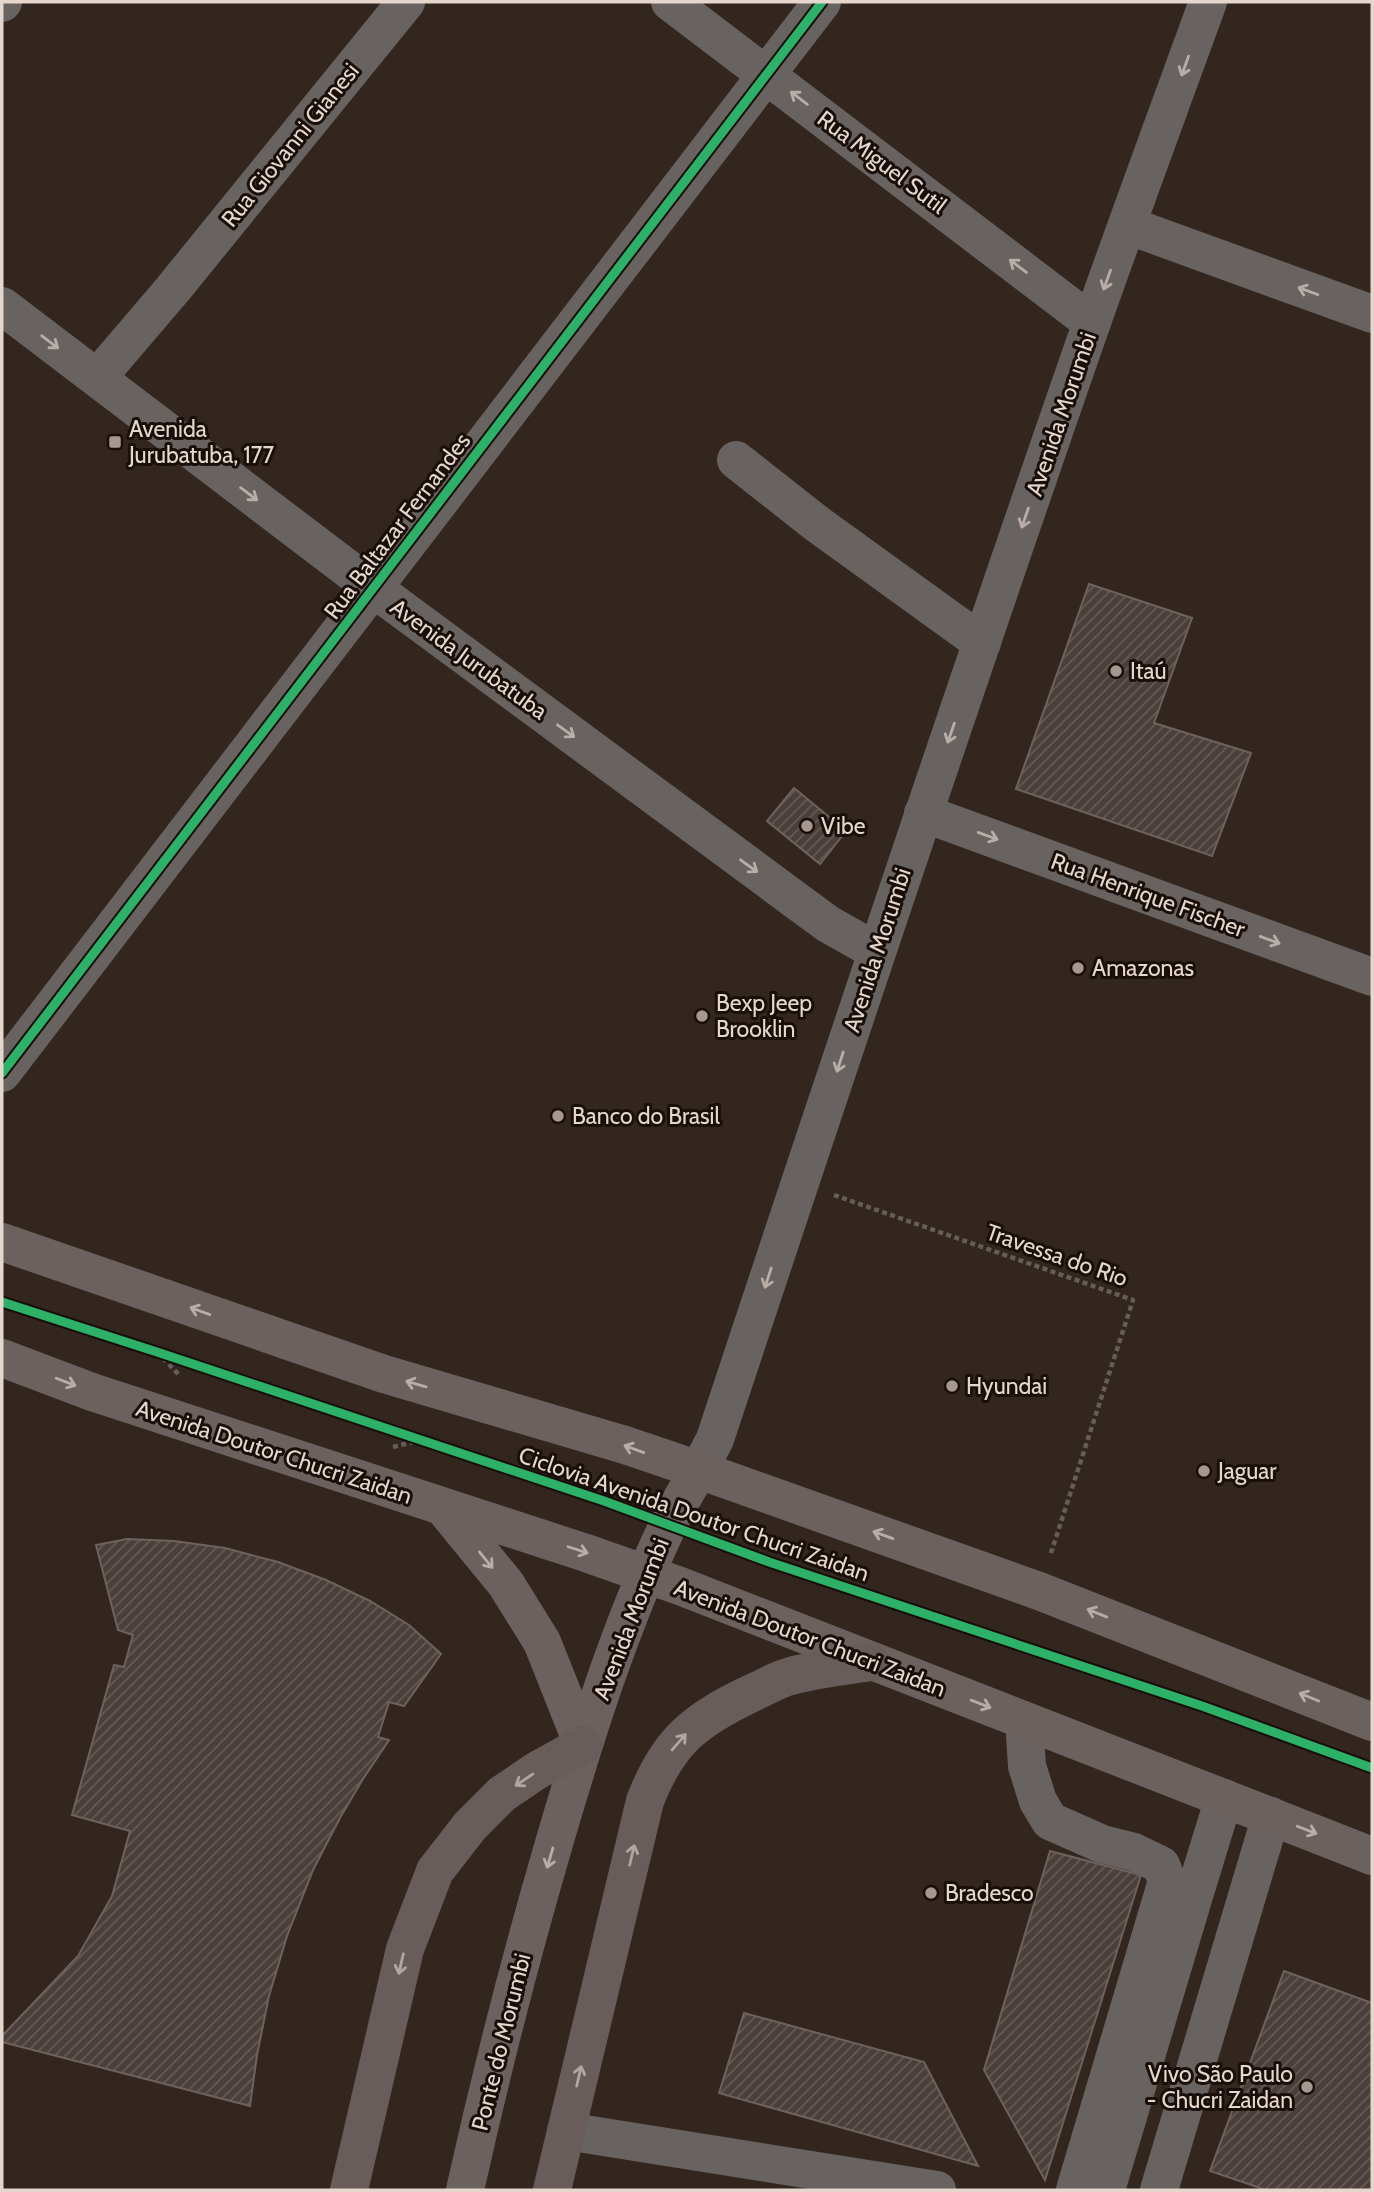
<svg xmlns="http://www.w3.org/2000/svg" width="1374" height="2192" viewBox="0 0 1374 2192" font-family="Cabin,sans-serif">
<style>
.building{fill:url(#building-hatch);stroke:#6e625f;stroke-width:2}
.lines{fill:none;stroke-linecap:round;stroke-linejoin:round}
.path{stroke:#655d5a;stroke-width:4.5;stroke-dasharray:5 3.5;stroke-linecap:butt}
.minor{stroke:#686260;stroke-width:38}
.major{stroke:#6b625f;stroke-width:38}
.highway{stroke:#685d5a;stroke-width:38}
.cycleway-casing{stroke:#190f0a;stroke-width:13}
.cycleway{stroke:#2db169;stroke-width:9}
.oneway{stroke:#b9ada8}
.oneway2{stroke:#baada7}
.oneway3{stroke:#b3a6a0}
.poi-dot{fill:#a69891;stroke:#190f0a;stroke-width:2.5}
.labels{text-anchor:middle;stroke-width:6;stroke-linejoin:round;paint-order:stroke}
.street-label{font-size:23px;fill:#e5d6ce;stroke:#190f0a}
.poi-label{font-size:23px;fill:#e5d6ce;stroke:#190f0a;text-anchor:start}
</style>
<defs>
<pattern id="building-hatch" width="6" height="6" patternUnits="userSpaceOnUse" patternTransform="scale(1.75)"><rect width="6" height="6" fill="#4a3f3b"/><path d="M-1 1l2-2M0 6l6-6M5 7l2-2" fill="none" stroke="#645a56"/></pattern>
</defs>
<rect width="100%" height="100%" fill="#32261f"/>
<path class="building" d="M 1089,584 L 1192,618 L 1154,723 L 1251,753 L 1212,856 L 1016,789 Z
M 794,788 L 846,831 L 820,864 L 767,821 Z
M 127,1539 L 174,1541 L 225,1548 L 278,1562 L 326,1580 L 370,1601 L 409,1625 L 441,1654 L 404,1706 L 389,1702 L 378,1737 L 389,1740 L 363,1779 L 341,1816 L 313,1870 L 287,1936 L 269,1996 L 257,2055 L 250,2106 L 2,2042 L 2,2036 L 78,1956 L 112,1896 L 130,1831 L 72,1815 L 114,1665 L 124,1667 L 133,1635 L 118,1630 L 96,1545 Z
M 1050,1851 L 1141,1875 L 1045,2180 L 984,2070 Z
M 1284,1971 L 1372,2003 L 1372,2190 L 1266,2190 L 1210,2171 Z
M 744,2013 L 924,2062 L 978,2166 L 719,2093 Z"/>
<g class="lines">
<path class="path" d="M 834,1195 L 1133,1300 L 1050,1556
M 157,1352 L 179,1375
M 393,1447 L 421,1440"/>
<path class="minor" d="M 670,2 L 1092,323
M 2,3 L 3,2
M 1127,225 L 1372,314
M 2,306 L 373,588 L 828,924 L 876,951
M 97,378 L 173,289 L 406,2
M 736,460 L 816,523 L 982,643
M 923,813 L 1372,977
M 2,1073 L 822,2
M 699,1470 L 715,1439 C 838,1067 962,695 1091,325 C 1129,217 1169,109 1208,2
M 1024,1721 L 1027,1766 L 1038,1801 L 1050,1821 L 1102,1844 L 1134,1852 L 1161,1865 L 1167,1881 L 1075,2190
M 566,2131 L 937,2190
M 1106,2190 L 1196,1889 L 1224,1798
M 1159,2190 L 1271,1816"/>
<path class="major" d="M 2,1242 L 384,1374 L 625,1445 L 699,1470 L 1039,1591 L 1372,1722
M 2,1358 L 92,1392 L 586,1553 L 680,1586 L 1372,1856
M 443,1507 L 506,1584 L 542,1642 L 583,1745
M 465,2190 C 491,2073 521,1956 555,1840 C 586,1734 620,1626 668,1525 C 677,1506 688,1488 699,1470"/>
<path class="highway" d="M 349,2190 L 405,1949 L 435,1871 L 470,1826 L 502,1794 L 536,1771 L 583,1745
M 552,2190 L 645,1801 C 668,1741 695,1720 752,1693 C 764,1688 778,1679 791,1676 C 817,1669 845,1666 871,1662"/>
<g class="cycleway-casing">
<path id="cycleway" d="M 2,1073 L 822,2
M 2,1302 L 157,1352 L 604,1501 L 769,1562 L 1202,1706 L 1372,1768"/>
</g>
<use href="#cycleway" class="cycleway"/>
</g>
<defs><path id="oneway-shaft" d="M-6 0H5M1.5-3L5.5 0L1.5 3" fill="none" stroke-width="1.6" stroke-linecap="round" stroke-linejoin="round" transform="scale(1.75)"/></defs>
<g class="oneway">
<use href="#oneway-shaft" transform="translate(1185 66) rotate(110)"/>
<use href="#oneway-shaft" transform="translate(799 98) rotate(-143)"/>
<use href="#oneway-shaft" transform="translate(1018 266) rotate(-143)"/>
<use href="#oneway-shaft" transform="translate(1107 280) rotate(110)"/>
<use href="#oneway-shaft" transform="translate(1308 291) rotate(-160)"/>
<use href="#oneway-shaft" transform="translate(50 342) rotate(37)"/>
<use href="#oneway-shaft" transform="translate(249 494) rotate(37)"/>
<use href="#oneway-shaft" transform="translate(1025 518) rotate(109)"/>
<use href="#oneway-shaft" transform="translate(566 731) rotate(36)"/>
<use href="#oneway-shaft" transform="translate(951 733) rotate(109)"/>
<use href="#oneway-shaft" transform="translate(988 836) rotate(20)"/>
<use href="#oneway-shaft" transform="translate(749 866) rotate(36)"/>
<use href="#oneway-shaft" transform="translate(1270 940) rotate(20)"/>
<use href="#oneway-shaft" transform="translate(840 1062) rotate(108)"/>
<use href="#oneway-shaft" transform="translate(768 1278) rotate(108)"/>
</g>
<g class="oneway2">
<use href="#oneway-shaft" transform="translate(200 1311) rotate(-160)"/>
<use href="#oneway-shaft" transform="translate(66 1382) rotate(21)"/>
<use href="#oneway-shaft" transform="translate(416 1384) rotate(-164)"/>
<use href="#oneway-shaft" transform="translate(634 1449) rotate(-160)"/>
<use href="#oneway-shaft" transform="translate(883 1535) rotate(-160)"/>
<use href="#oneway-shaft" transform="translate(578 1550) rotate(18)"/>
<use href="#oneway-shaft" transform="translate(486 1560) rotate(51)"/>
<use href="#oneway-shaft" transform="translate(1097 1613) rotate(-158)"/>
<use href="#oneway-shaft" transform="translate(1309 1697) rotate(-158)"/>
<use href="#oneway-shaft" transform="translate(981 1704) rotate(21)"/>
<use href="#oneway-shaft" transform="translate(1307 1830) rotate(21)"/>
<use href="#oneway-shaft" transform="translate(550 1858) rotate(106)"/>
</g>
<g class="oneway3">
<use href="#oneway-shaft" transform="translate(679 1742) rotate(-49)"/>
<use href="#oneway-shaft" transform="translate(524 1780) rotate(146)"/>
<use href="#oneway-shaft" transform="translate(632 1855) rotate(-77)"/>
<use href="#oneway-shaft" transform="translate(401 1964) rotate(103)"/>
<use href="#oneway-shaft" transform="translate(579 2076) rotate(-77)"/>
</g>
<g class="poi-dot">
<rect x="108" y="435" width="14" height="14" rx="3.5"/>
<circle cx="1116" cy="671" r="7"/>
<circle cx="807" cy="826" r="7"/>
<circle cx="1078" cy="968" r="7"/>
<circle cx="702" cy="1016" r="7"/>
<circle cx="558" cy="1116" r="7"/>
<circle cx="952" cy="1386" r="7"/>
<circle cx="1204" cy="1471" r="7"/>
<circle cx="931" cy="1893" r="7"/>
<circle cx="1307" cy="2087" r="7"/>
</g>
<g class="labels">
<g class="street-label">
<text transform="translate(290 145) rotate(-51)" y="8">Rua Giovanni Gianesi</text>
<text transform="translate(882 162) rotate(37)" y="8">Rua Miguel Sutil</text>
<text transform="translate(1061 414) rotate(-71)" y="8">Avenida Morumbi</text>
<text transform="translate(397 526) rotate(-53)" y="8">Rua Baltazar Fernandes</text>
<text transform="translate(469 659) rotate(36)" y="8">Avenida Jurubatuba</text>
<text transform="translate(1148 895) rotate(20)" y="8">Rua Henrique Fischer</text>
<text transform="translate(877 950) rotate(-72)" y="8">Avenida Morumbi</text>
<text transform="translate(1057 1255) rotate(19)" y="8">Travessa do Rio</text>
<text transform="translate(274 1452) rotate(18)" y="8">Avenida Doutor Chucri Zaidan</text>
<text transform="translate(694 1514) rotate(19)" y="8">Ciclovia Avenida Doutor Chucri Zaidan</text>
<text transform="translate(631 1619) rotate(-69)" y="8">Avenida Morumbi</text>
<text transform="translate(810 1638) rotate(21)" y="8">Avenida Doutor Chucri Zaidan</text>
<text transform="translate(501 2042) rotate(-76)" y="8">Ponte do Morumbi</text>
</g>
<g class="poi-label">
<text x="129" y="437">Avenida<tspan x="129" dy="26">Jurubatuba, 177</tspan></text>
<text x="1130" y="679">Itaú</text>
<text x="821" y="834">Vibe</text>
<text x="1092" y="976">Amazonas</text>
<text x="716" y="1011">Bexp Jeep<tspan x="716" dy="26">Brooklin</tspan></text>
<text x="572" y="1124">Banco do Brasil</text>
<text x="966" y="1394">Hyundai</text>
<text x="1218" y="1479">Jaguar</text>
<text x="945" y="1901">Bradesco</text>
<text x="1293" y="2082" text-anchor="end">Vivo São Paulo<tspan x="1293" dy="26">- Chucri Zaidan</tspan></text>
</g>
</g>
<rect width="1374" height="2192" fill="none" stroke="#e5d6ce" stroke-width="7"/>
</svg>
